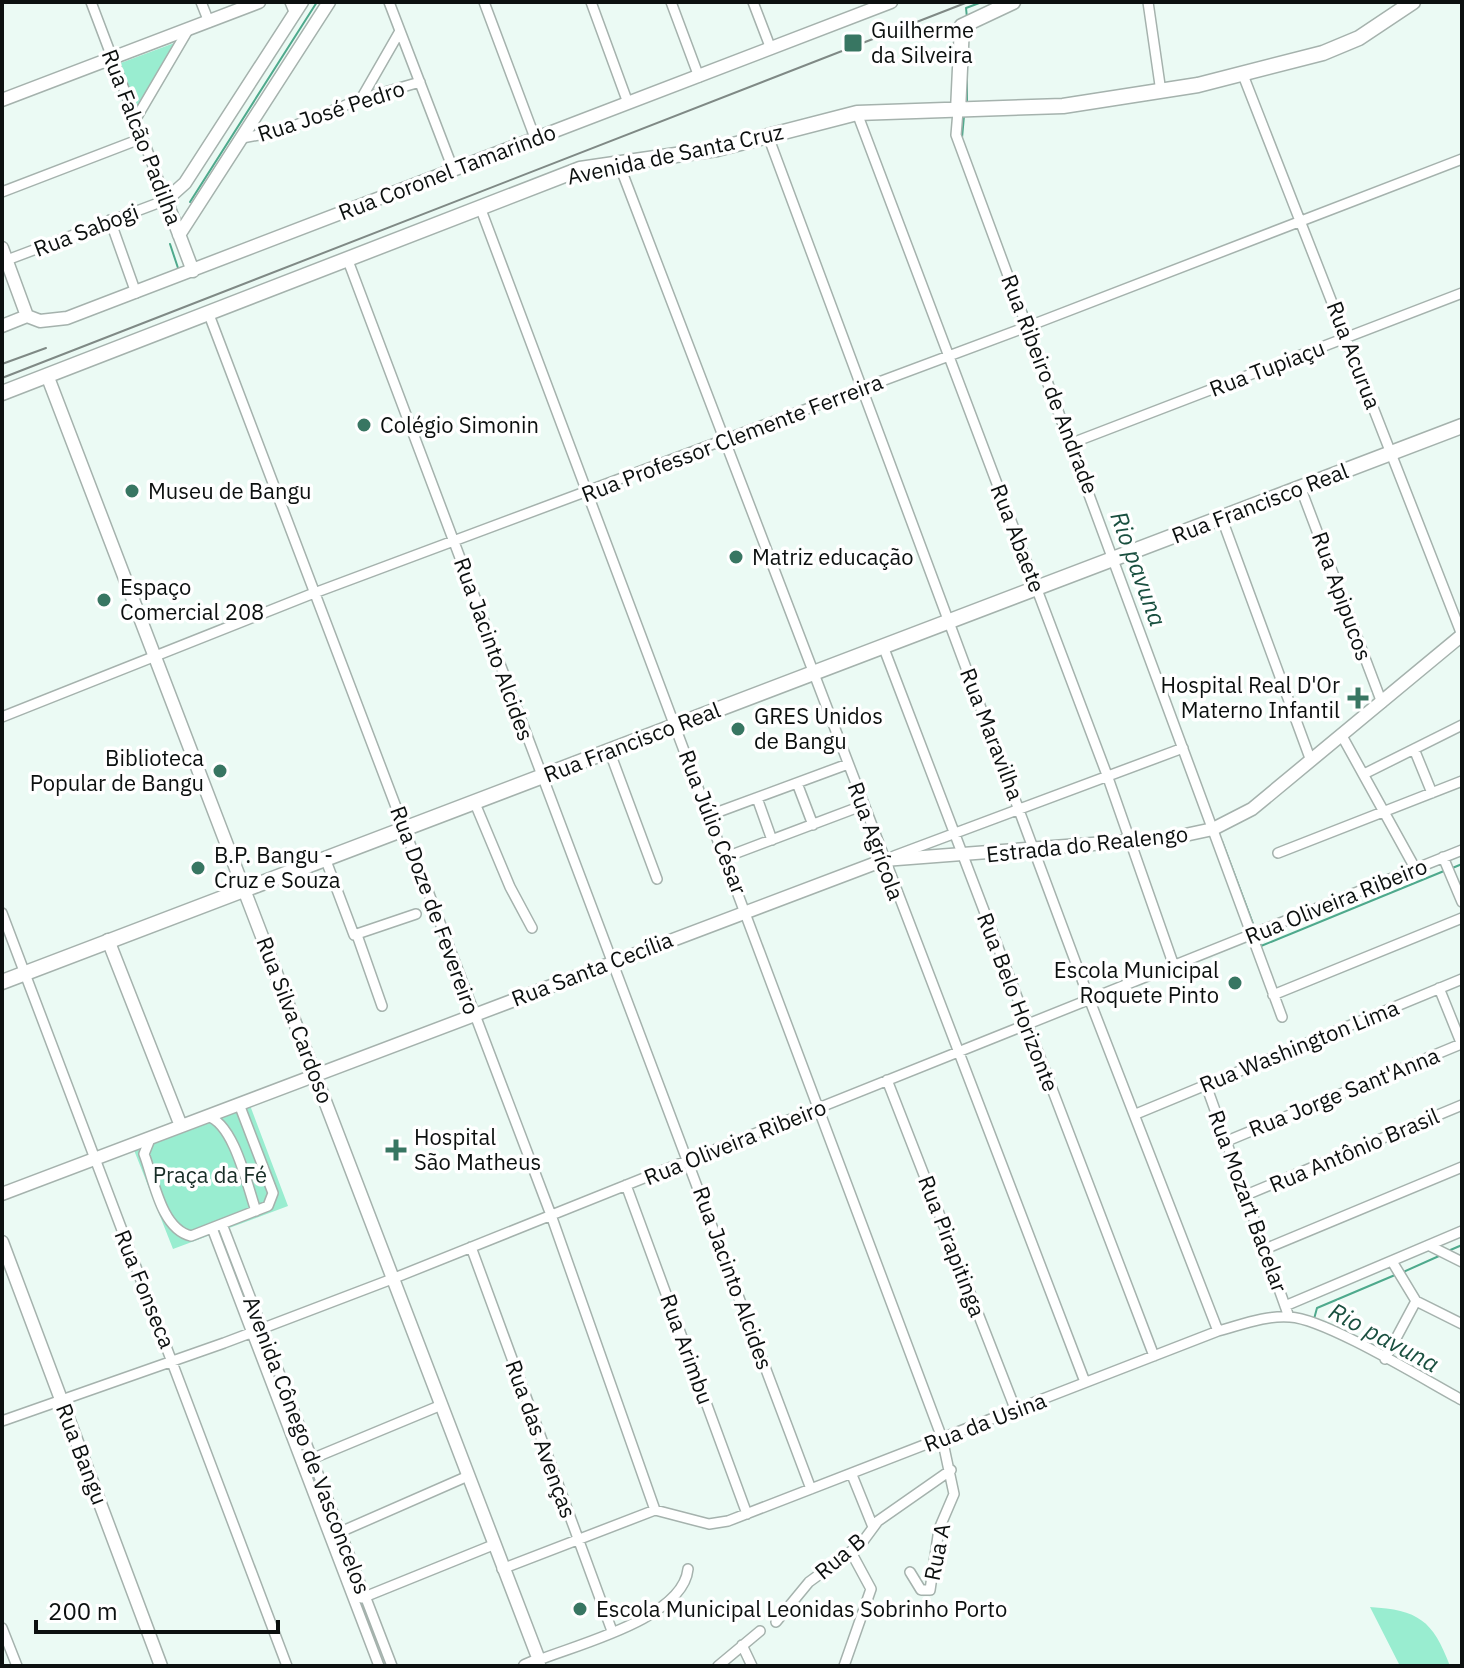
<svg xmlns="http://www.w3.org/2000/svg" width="1464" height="1668" viewBox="0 0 1464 1668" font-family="'IBM Plex Sans',sans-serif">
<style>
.green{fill:#99edd0}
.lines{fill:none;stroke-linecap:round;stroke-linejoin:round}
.stream{stroke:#4ea98c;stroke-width:2}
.street-casing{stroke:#a5b2ad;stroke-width:12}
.secondary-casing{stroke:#a5b2ad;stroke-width:15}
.primary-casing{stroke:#a5b2ad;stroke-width:17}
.street{stroke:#fff;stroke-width:9}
.secondary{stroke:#fff;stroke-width:12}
.primary{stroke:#fff;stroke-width:14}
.rail{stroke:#7f8985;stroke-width:2}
.poi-dot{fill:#387662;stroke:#fff;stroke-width:3}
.labels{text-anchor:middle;stroke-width:7;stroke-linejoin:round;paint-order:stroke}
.poi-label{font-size:22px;fill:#0c100f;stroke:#fff;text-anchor:start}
.street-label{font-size:22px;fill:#0c100f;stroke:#fff}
.park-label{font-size:22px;fill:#182e27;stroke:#fff}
.water-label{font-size:24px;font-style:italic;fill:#194f3f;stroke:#fff}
</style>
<rect width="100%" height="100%" fill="#ebfaf4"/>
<path class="green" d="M 177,42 L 136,110 L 118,64 Z
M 248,1100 L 288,1206 L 173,1249 L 132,1145 Z
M 1370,1607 C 1418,1610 1433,1620 1450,1666 L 1400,1666 Z"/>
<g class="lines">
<path class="stream" d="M 967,18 L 966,8 L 982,2
M 967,102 L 967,61
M 962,138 L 964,116
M 190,202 L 317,2
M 170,244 L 178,268
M 1017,286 L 1030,321
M 1032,327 L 1073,438
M 1075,444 L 1092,490
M 1222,841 L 1255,929
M 1450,869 L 1462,864
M 1257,935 L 1261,946 L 1444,871
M 1448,1251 L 1462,1245
M 1401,1273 L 1439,1256
M 1314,1319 L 1317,1308 L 1395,1275"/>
<g class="street-casing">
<path id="street" d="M 201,2 L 209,22
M 290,2 L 295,14
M 389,2 L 453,169
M 484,2 L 535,138
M 591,2 L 628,103
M 671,2 L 699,77
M 753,2 L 771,49
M 1148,2 L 1161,92
M 1243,75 L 1462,635
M 361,99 L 400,31
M 958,111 L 956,135 L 1282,1017
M 857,113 L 1107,775 L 1174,966
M 134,122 L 188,30
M 768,136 L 1090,1001 L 1218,1331
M 242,138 L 281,131 L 361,99 L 420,82
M 619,164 L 1085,1382
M 2,192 L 140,139
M 480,207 L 942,1438 L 954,1494 L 939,1529 L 930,1590 L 921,1590 L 910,1572
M 110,220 L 136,293
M 347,258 L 811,1489
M 7,260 L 166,200 L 91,2
M 208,312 L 551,1215 L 655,1510
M 1072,443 L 1462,293
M 1301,489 L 1382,703
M 1222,519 L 1311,761
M 883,646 L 1154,1356
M 2,717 L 309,595 L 1029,326 L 1462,159
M 1342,736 L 1415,868
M 1414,749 L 1432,793
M 609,750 L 657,879
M 1364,774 L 1462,725
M 797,783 L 813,825
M 757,798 L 772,840
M 474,801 L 510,887 L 532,928
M 710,815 L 848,764
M 1278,853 L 1462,781
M 894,856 L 1183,748
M 726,857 L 864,805
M 1443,857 L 1462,902
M 325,858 L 354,935 L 416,914
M 2,913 L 287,1666
M 357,935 L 382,1006
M 1439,988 L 1462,1045
M 1273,995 L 1462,918
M 887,1080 L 1016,1411
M 1206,1085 L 1289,1317
M 1136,1114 L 1462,979
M 207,1116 C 234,1123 247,1185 256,1211
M 150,1139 L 144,1154 C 154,1180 161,1229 191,1236 L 268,1206 L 273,1193 L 239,1104
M 1227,1141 L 1461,1044
M 626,1185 L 747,1514
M 1246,1195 L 1462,1105
M 222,1224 L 392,1666
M 212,1228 L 379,1666
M 1430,1246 L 1462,1262
M 471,1247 L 612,1631
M 1265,1249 L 1462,1167
M 1393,1263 L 1416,1301 L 1462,1324
M 1285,1306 L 1462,1231
M 1385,1359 L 1416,1301
M 2,1421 L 224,1343 L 392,1279 L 1462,850
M 309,1460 L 439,1406
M 852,1475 L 873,1527
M 338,1533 L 468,1476
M 502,1569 L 655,1510 L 709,1524 L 728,1521 L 1218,1331 C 1241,1325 1266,1315 1290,1317 C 1326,1319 1425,1380 1462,1400
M 362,1598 L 493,1545
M 776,1622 L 809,1582 L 861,1544 L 878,1521 L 951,1470
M 2,1628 L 17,1666
M 742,1645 L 752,1666
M 541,1666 L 539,1660 C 579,1644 683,1618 688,1569
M 718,1666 L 760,1631
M 844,1666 L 871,1589 L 851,1552"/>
</g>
<g class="secondary-casing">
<path id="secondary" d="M 2,100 L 259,2
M 179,235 L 329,2
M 2,248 L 27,316
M 193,271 L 166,200 L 185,183 L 302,2
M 2,326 L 27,316 L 40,321 L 67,318 L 891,2
M 47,375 L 539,1660 L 525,1666
M 108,940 L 181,1126
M 2,1194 L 884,860 L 1171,838 L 1213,829 L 1252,809 L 1462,635
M 2,1242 L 161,1666"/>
</g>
<g class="primary-casing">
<path id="primary" d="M 958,111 L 962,26 L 1013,2
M 2,393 L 580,169 L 717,149 L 857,113 L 1063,106 L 1198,85 L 1323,53 L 1359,38 L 1413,2
M 2,982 L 1462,426"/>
</g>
<use href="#street" class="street"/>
<use href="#secondary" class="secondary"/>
<use href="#primary" class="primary"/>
<path class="rail" d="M 2,364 L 46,348
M 2,378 L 968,2"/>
</g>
<g class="poi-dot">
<rect x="843" y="33" width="20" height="20" rx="4"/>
<circle cx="364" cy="425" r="8"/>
<circle cx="132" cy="491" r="8"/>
<circle cx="736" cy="557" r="8"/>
<circle cx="104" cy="600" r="8"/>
<path d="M1354 686h8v8h8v8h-8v8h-8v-8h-8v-8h8z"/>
<circle cx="738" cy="729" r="8"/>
<circle cx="220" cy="771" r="8"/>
<circle cx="198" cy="868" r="8"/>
<circle cx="1235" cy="983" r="8"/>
<path d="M392 1138h8v8h8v8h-8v8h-8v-8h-8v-8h8z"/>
<circle cx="580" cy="1609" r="8"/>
</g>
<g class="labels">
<g class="poi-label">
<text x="871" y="38">Guilherme<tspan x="871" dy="25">da Silveira</tspan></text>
<text x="380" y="433">Colégio Simonin</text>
<text x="148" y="499">Museu de Bangu</text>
<text x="752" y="565">Matriz educação</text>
<text x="120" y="595">Espaço<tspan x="120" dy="25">Comercial 208</tspan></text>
<text x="1340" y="693" text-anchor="end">Hospital Real D'Or<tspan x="1340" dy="25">Materno Infantil</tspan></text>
<text x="754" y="724">GRES Unidos<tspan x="754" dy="25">de Bangu</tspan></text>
<text x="204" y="766" text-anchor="end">Biblioteca<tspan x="204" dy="25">Popular de Bangu</tspan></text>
<text x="214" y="863">B.P. Bangu -<tspan x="214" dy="25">Cruz e Souza</tspan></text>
<text x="1219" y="978" text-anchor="end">Escola Municipal<tspan x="1219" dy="25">Roquete Pinto</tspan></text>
<text x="414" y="1145">Hospital<tspan x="414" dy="25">São Matheus</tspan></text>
<text x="596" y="1617">Escola Municipal Leonidas Sobrinho Porto</text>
</g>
<g class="street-label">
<text transform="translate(331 111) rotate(-18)" y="8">Rua José Pedro</text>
<text transform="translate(142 137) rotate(69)" y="8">Rua Falcão Padilha</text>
<text transform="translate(675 154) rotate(-12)" y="8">Avenida de Santa Cruz</text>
<text transform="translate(447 172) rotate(-21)" y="8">Rua Coronel Tamarindo</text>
<text transform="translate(86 230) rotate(-21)" y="8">Rua Sabogi</text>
<text transform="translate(1354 355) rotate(69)" y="8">Rua Acurua</text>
<text transform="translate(1267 368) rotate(-21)" y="8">Rua Tupiaçu</text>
<text transform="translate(1050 384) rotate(69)" y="8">Rua Ribeiro de Andrade</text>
<text transform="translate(732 438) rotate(-21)" y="8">Rua Professor Clemente Ferreira</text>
<text transform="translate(1260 503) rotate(-21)" y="8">Rua Francisco Real</text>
<text transform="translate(1018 538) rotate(69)" y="8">Rua Abaete</text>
<text transform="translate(1342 596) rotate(70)" y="8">Rua Apipucos</text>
<text transform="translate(494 649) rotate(70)" y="8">Rua Jacinto Alcides</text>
<text transform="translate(992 734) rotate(69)" y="8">Rua Maravilha</text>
<text transform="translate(632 742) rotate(-21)" y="8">Rua Francisco Real</text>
<text transform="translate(713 822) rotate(69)" y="8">Rua Júlio César</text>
<text transform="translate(876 841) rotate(70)" y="8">Rua Agrícola</text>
<text transform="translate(1087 844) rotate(-6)" y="8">Estrada do Realengo</text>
<text transform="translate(1336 901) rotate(-22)" y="8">Rua Oliveira Ribeiro</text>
<text transform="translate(435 910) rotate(70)" y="8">Rua Doze de Fevereiro</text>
<text transform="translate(592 969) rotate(-21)" y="8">Rua Santa Cecília</text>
<text transform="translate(1018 1002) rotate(69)" y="8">Rua Belo Horizonte</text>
<text transform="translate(295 1020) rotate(69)" y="8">Rua Silva Cardoso</text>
<text transform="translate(1299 1046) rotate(-22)" y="8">Rua Washington Lima</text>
<text transform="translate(1344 1092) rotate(-22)" y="8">Rua Jorge Sant'Anna</text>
<text transform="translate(735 1142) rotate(-22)" y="8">Rua Oliveira Ribeiro</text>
<text transform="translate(1354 1150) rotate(-23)" y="8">Rua Antônio Brasil</text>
<text transform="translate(1248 1201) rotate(70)" y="8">Rua Mozart Bacelar</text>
<text transform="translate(952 1246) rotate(69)" y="8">Rua Pirapitinga</text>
<text transform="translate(733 1278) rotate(70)" y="8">Rua Jacinto Alcides</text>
<text transform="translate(145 1289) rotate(68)" y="8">Rua Fonseca</text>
<text transform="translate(687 1349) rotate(70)" y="8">Rua Arimbu</text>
<text transform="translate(985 1422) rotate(-21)" y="8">Rua da Usina</text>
<text transform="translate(541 1439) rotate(70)" y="8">Rua das Avenças</text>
<text transform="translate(307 1445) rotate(69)" y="8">Avenida Cônego de Vasconcelos</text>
<text transform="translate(82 1454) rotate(69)" y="8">Rua Bangu</text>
<text transform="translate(937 1552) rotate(-79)" y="8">Rua A</text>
<text transform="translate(840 1556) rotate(-40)" y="8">Rua B</text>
</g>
<g class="park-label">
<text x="210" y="1183">Praça da Fé</text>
</g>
<g class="water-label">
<text transform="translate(1138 569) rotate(70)" y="8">Rio pavuna</text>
<text transform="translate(1384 1338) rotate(28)" y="8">Rio pavuna</text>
</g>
</g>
<rect width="1464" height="1668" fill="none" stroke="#0c100f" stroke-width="8"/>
<path d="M36 1620v12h242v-12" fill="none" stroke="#0c100f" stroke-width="4"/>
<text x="48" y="1620" font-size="24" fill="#0c100f" stroke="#ffffff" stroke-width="6" paint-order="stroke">200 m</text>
</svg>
